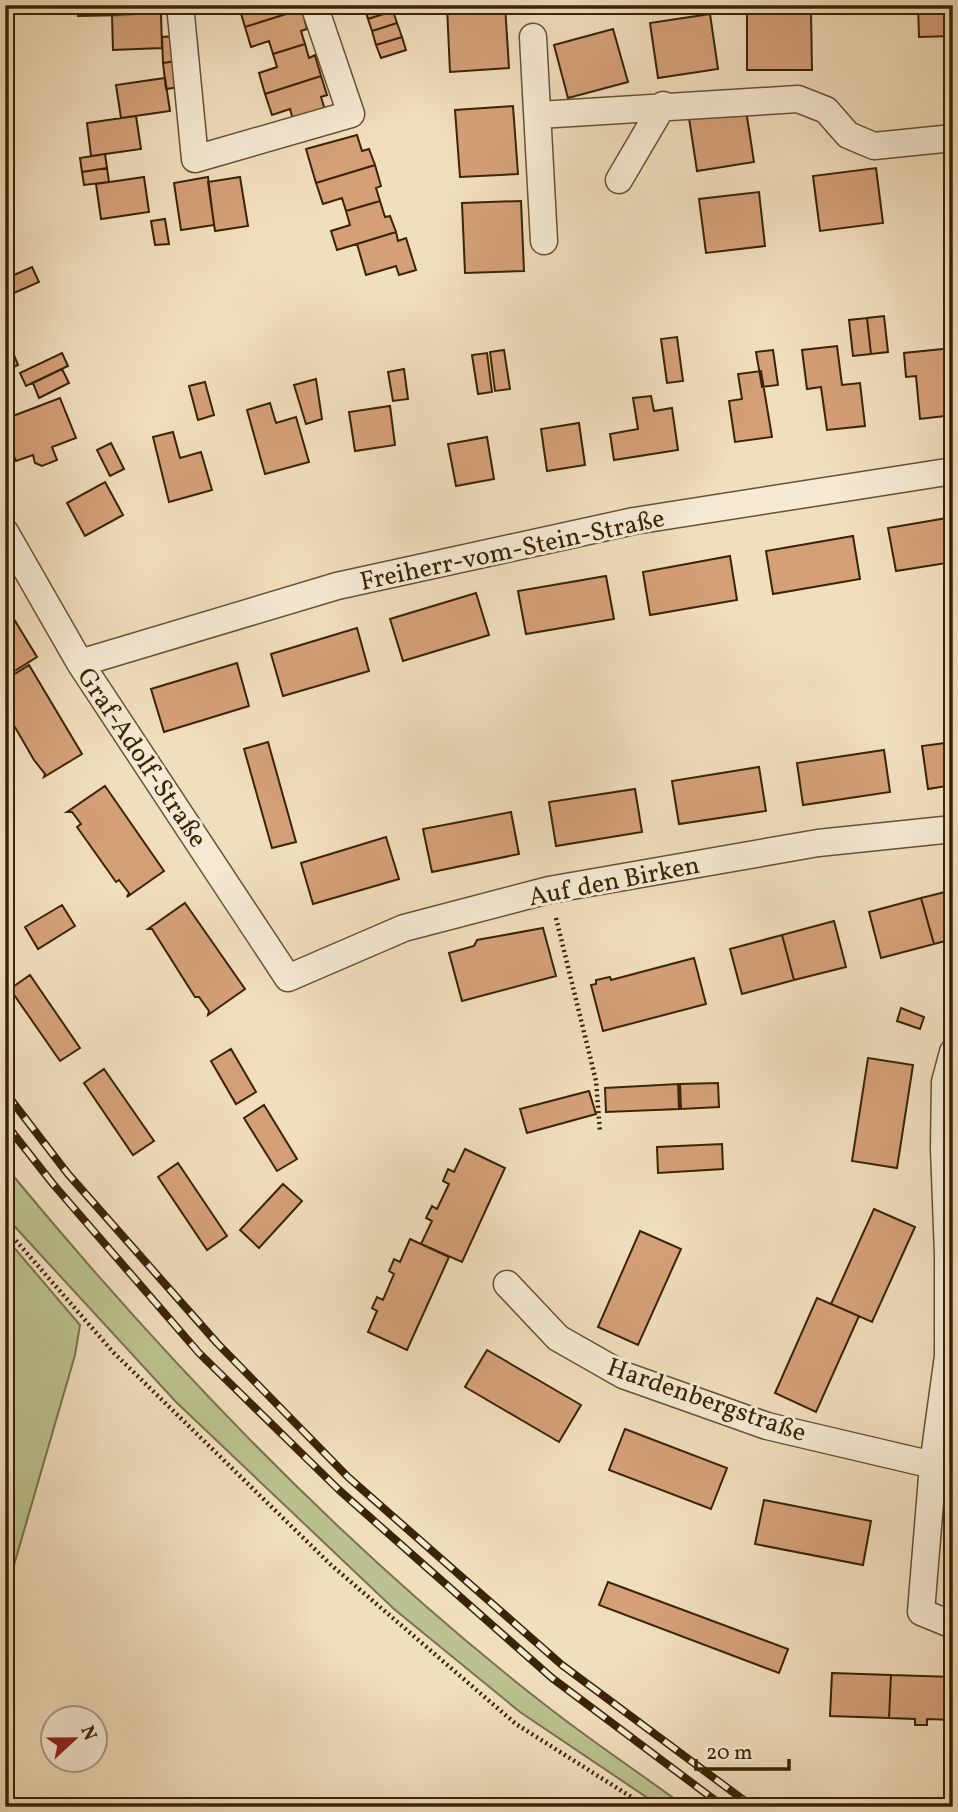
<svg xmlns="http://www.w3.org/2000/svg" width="958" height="1812" viewBox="0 0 958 1812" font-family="Vollkorn,serif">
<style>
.green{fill:#bbc190;stroke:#7a724a;stroke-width:2}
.building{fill:#d5a078;stroke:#392405;stroke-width:2}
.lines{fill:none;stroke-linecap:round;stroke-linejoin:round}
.street-casing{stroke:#675233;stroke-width:29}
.path{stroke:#392405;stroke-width:4.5;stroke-dasharray:2 3.5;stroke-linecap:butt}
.street{stroke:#f6ead4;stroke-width:26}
.rail-casing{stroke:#392405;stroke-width:8}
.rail{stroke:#f6ead4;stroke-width:5;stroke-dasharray:16;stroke-linecap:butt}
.labels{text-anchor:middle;stroke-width:6;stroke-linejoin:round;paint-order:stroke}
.street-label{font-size:26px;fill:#392405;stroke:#f6ead4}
</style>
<rect width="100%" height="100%" fill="#f1debd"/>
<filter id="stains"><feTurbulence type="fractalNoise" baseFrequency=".00286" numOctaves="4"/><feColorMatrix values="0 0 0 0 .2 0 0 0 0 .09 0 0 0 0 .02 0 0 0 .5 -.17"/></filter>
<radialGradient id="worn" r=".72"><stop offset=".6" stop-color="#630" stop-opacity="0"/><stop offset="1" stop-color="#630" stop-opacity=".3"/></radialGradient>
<path class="green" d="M 5,1166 C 167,1363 351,1555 553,1711 C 596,1744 642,1775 686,1807 L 661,1807 L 520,1712 L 394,1609 L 176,1402 L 5,1216 Z
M 5,1237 L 80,1325 L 75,1355 L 5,1596 Z"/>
<path class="building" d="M 77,5 L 127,5 L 127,15 L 78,16 Z
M 246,5 L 300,5 L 302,9 L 245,27 L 239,7 Z
M 392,5 L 393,11 L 368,19 L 364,6 Z
M 505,5 L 509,68 L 450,72 L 447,7 Z
M 918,5 L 953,5 L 953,36 L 919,37 Z
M 302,9 L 307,29 L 301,31 L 305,44 L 273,54 L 269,41 L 251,47 L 245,27 Z
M 393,11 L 397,23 L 372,31 L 368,19 Z
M 747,11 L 811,11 L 812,70 L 747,70 Z
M 161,13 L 162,48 L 113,50 L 112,15 Z
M 710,14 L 718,69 L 658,78 L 650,23 Z
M 397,23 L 402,37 L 376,45 L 372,31 Z
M 613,29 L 628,82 L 568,98 L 554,45 Z
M 176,36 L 176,61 L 163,63 L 162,37 Z
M 402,37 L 406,50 L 381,58 L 376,45 Z
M 305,44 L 309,58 L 315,55 L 321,76 L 265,94 L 259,73 L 277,67 L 273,54 Z
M 176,61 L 180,87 L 166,89 L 163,63 Z
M 947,61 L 953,61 L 953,86 L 947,86 Z
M 321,76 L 327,95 L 321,97 L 326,113 L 294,123 L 290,109 L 272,115 L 265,94 Z
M 165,78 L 170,111 L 121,118 L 116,85 Z
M 513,106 L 518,174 L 460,177 L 455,110 Z
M 746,110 L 754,162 L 697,171 L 689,118 Z
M 136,116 L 141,149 L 91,156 L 87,123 Z
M 357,135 L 362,151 L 369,149 L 375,165 L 316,183 L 306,149 Z
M 105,154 L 107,168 L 82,172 L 80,158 Z
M 375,165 L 381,186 L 376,188 L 380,201 L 346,211 L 342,198 L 323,204 L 316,183 Z
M 107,168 L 109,182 L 84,185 L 82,172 Z
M 876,168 L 883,223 L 820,231 L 813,176 Z
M 144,177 L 149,212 L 101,219 L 96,184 Z
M 208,177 L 214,225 L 181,230 L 174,183 Z
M 240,177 L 248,226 L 215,231 L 208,182 Z
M 759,192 L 765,246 L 706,253 L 699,199 Z
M 380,201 L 385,217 L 390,216 L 396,232 L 337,250 L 331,231 L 350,225 L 346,211 Z
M 521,201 L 524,271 L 465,273 L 462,203 Z
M 165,219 L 169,244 L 155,245 L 151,221 Z
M 396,232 L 398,241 L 406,238 L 416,270 L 399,275 L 396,266 L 366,275 L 357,244 Z
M 32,267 L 39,282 L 5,297 L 5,279 Z
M 884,316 L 888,352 L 871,354 L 867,318 Z
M 867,318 L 871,354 L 853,356 L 849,320 Z
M 5,333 L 18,365 L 5,371 Z
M 677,337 L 683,381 L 667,383 L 661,339 Z
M 837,346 L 842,385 L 860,383 L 865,426 L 827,430 L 821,387 L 807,389 L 802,350 Z
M 952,348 L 953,415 L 920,419 L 916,376 L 906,377 L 904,353 Z
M 504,350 L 510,389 L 495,391 L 490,352 Z
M 773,350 L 778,385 L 762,387 L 756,352 Z
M 62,353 L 68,366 L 26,386 L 20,373 Z
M 487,353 L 492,392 L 478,394 L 472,355 Z
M 62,369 L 69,383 L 39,398 L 33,383 Z
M 404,369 L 408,399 L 393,401 L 388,372 Z
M 761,371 L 772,437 L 735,442 L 729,401 L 742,399 L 738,374 Z
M 316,379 L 322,419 L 306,424 L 294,385 Z
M 205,382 L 214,415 L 198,420 L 189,386 Z
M 651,396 L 654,411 L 672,408 L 678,450 L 614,460 L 610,434 L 638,429 L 633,398 Z
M 60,398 L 76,438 L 52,447 L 57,460 L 42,466 L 35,463 L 33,455 L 16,461 L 5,433 L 5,419 Z
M 270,403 L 276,423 L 296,417 L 309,462 L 265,474 L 247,410 Z
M 390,406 L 395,445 L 355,451 L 349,412 Z
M 579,423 L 585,465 L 547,471 L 541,429 Z
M 173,432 L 180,458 L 201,452 L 212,490 L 169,502 L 153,437 Z
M 487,437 L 494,479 L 456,486 L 448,444 Z
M 111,443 L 124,469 L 110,476 L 97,450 Z
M 105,482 L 123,515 L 85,536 L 67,503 Z
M 953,517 L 953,562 L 896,571 L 888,528 Z
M 853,536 L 860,579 L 773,594 L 766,551 Z
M 730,556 L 737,600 L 650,615 L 643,572 Z
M 606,576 L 614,619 L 526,634 L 518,591 Z
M 476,593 L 489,635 L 403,661 L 390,619 Z
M 9,611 L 37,657 L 5,677 L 5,613 Z
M 357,628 L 369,671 L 283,696 L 271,654 Z
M 237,663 L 249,706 L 164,732 L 151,689 Z
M 29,665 L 82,754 L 44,777 L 45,774 L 34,760 L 5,710 L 5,680 Z
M 268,742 L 296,842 L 272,848 L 244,749 Z
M 953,742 L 953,785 L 928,789 L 922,746 Z
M 884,750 L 890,792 L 803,805 L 797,763 Z
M 759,767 L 766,811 L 679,824 L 672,781 Z
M 105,786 L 164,871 L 127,897 L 129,893 L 119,880 L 116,882 L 77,827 L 81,824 L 72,812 L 67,812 Z
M 635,789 L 642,832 L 556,846 L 549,802 Z
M 511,812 L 519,854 L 432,872 L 423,829 Z
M 386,837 L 399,879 L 313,904 L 301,863 Z
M 953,890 L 953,939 L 934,944 L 921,898 Z
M 921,898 L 934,944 L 881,958 L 869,912 Z
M 185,903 L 245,989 L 208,1015 L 209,1011 L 199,997 L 195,997 L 152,929 L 148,929 Z
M 62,905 L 75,926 L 38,949 L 25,927 Z
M 834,921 L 846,967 L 794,980 L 782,935 Z
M 543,928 L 556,976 L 462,1001 L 449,953 L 474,946 L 477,940 Z
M 782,935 L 794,980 L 742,994 L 730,949 Z
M 694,958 L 706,1004 L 603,1031 L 591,985 L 596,984 L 596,980 L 610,977 L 611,980 Z
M 30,975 L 80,1048 L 60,1061 L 10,989 Z
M 901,1008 L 924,1017 L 920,1029 L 897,1021 Z
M 231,1049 L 256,1092 L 236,1104 L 211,1061 Z
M 868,1058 L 913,1065 L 897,1168 L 852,1161 Z
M 104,1069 L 154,1141 L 133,1155 L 84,1083 Z
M 718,1083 L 719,1107 L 681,1109 L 680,1084 Z
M 678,1084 L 679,1109 L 606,1112 L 605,1088 Z
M 589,1091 L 596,1114 L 527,1133 L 520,1109 Z
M 264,1105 L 297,1159 L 277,1171 L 244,1118 Z
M 722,1144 L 723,1169 L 658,1173 L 657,1147 Z
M 465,1149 L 505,1168 L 462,1262 L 421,1244 L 432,1221 L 426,1218 L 432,1206 L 437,1209 L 449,1184 L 443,1181 L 448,1169 L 454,1172 Z
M 178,1163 L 227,1236 L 207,1250 L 158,1177 Z
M 283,1184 L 302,1201 L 259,1248 L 240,1230 Z
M 874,1209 L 915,1227 L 872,1322 L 831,1304 Z
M 640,1231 L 681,1249 L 638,1345 L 598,1327 Z
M 410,1239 L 449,1257 L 407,1350 L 368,1332 L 377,1311 L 372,1308 L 377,1297 L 383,1300 L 394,1274 L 389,1271 L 394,1259 L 400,1262 Z
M 817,1298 L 859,1316 L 816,1412 L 775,1393 Z
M 487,1350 L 581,1405 L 559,1442 L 465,1387 Z
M 625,1429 L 727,1468 L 711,1509 L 609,1470 Z
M 764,1500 L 871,1521 L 863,1565 L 755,1544 Z
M 608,1582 L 788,1649 L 779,1673 L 599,1605 Z
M 832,1673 L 891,1675 L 889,1718 L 830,1716 Z
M 891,1675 L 953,1677 L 953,1720 L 927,1719 L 927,1725 L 915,1725 L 915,1719 L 889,1718 Z"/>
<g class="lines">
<g class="street-casing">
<path id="street" d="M 180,5 L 195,159 L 351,114 L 314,5
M 533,37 L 544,241
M 539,115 L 798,99 L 826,110 L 848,135 L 874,146 L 953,138
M 619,180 L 663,105
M 5,532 L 80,663 L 288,978 L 404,928 L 549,890 L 818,843 L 953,829
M 80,663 L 337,586 L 634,521 L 953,471
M 953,1052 L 945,1082 L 944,1148 L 948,1256 L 948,1356 L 933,1465 L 921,1612 L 953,1625
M 507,1284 L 558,1338 L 623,1375 L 767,1426 L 933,1465"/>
</g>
<path class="path" d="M 556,918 L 596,1081 L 600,1132
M 5,1228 L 113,1352 L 330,1564 L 516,1724 L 647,1807"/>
<use href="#street" class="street"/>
<g class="rail-casing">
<path id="rail" d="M 5,1092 L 68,1174 L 217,1343 L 348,1477 L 562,1665 L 753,1807
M 5,1123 L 53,1184 L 199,1353 L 339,1490 L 552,1678 L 724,1807"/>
</g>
<use href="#rail" class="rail"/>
</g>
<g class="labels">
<g class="street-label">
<text transform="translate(512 549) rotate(-12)" y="9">Freiherr-vom-Stein-Straße</text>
<text transform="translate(143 757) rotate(56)" y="9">Graf-Adolf-Straße</text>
<text transform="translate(614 880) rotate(-11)" y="9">Auf den Birken</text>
<text transform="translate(707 1399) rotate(19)" y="9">Hardenbergstraße</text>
</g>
</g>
<rect width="958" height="1812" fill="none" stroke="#f1debd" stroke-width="28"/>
<rect x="7" y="7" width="944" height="1798" fill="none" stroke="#392405" stroke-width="3.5"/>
<rect x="14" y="14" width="930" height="1784" fill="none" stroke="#392405" stroke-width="2"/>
<g transform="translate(74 1739) rotate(68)"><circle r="33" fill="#f6ead4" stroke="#aa9b81" stroke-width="2"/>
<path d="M0-5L12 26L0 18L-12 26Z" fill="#8f2418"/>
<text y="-10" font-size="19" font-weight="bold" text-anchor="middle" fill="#392405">N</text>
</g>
<path d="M696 1759v10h93v-10" fill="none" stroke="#392405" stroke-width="3.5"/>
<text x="706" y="1759" font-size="21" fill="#392405" stroke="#f6ead4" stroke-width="5" paint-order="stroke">20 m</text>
<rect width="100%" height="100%" filter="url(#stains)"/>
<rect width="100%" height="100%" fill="url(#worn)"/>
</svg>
